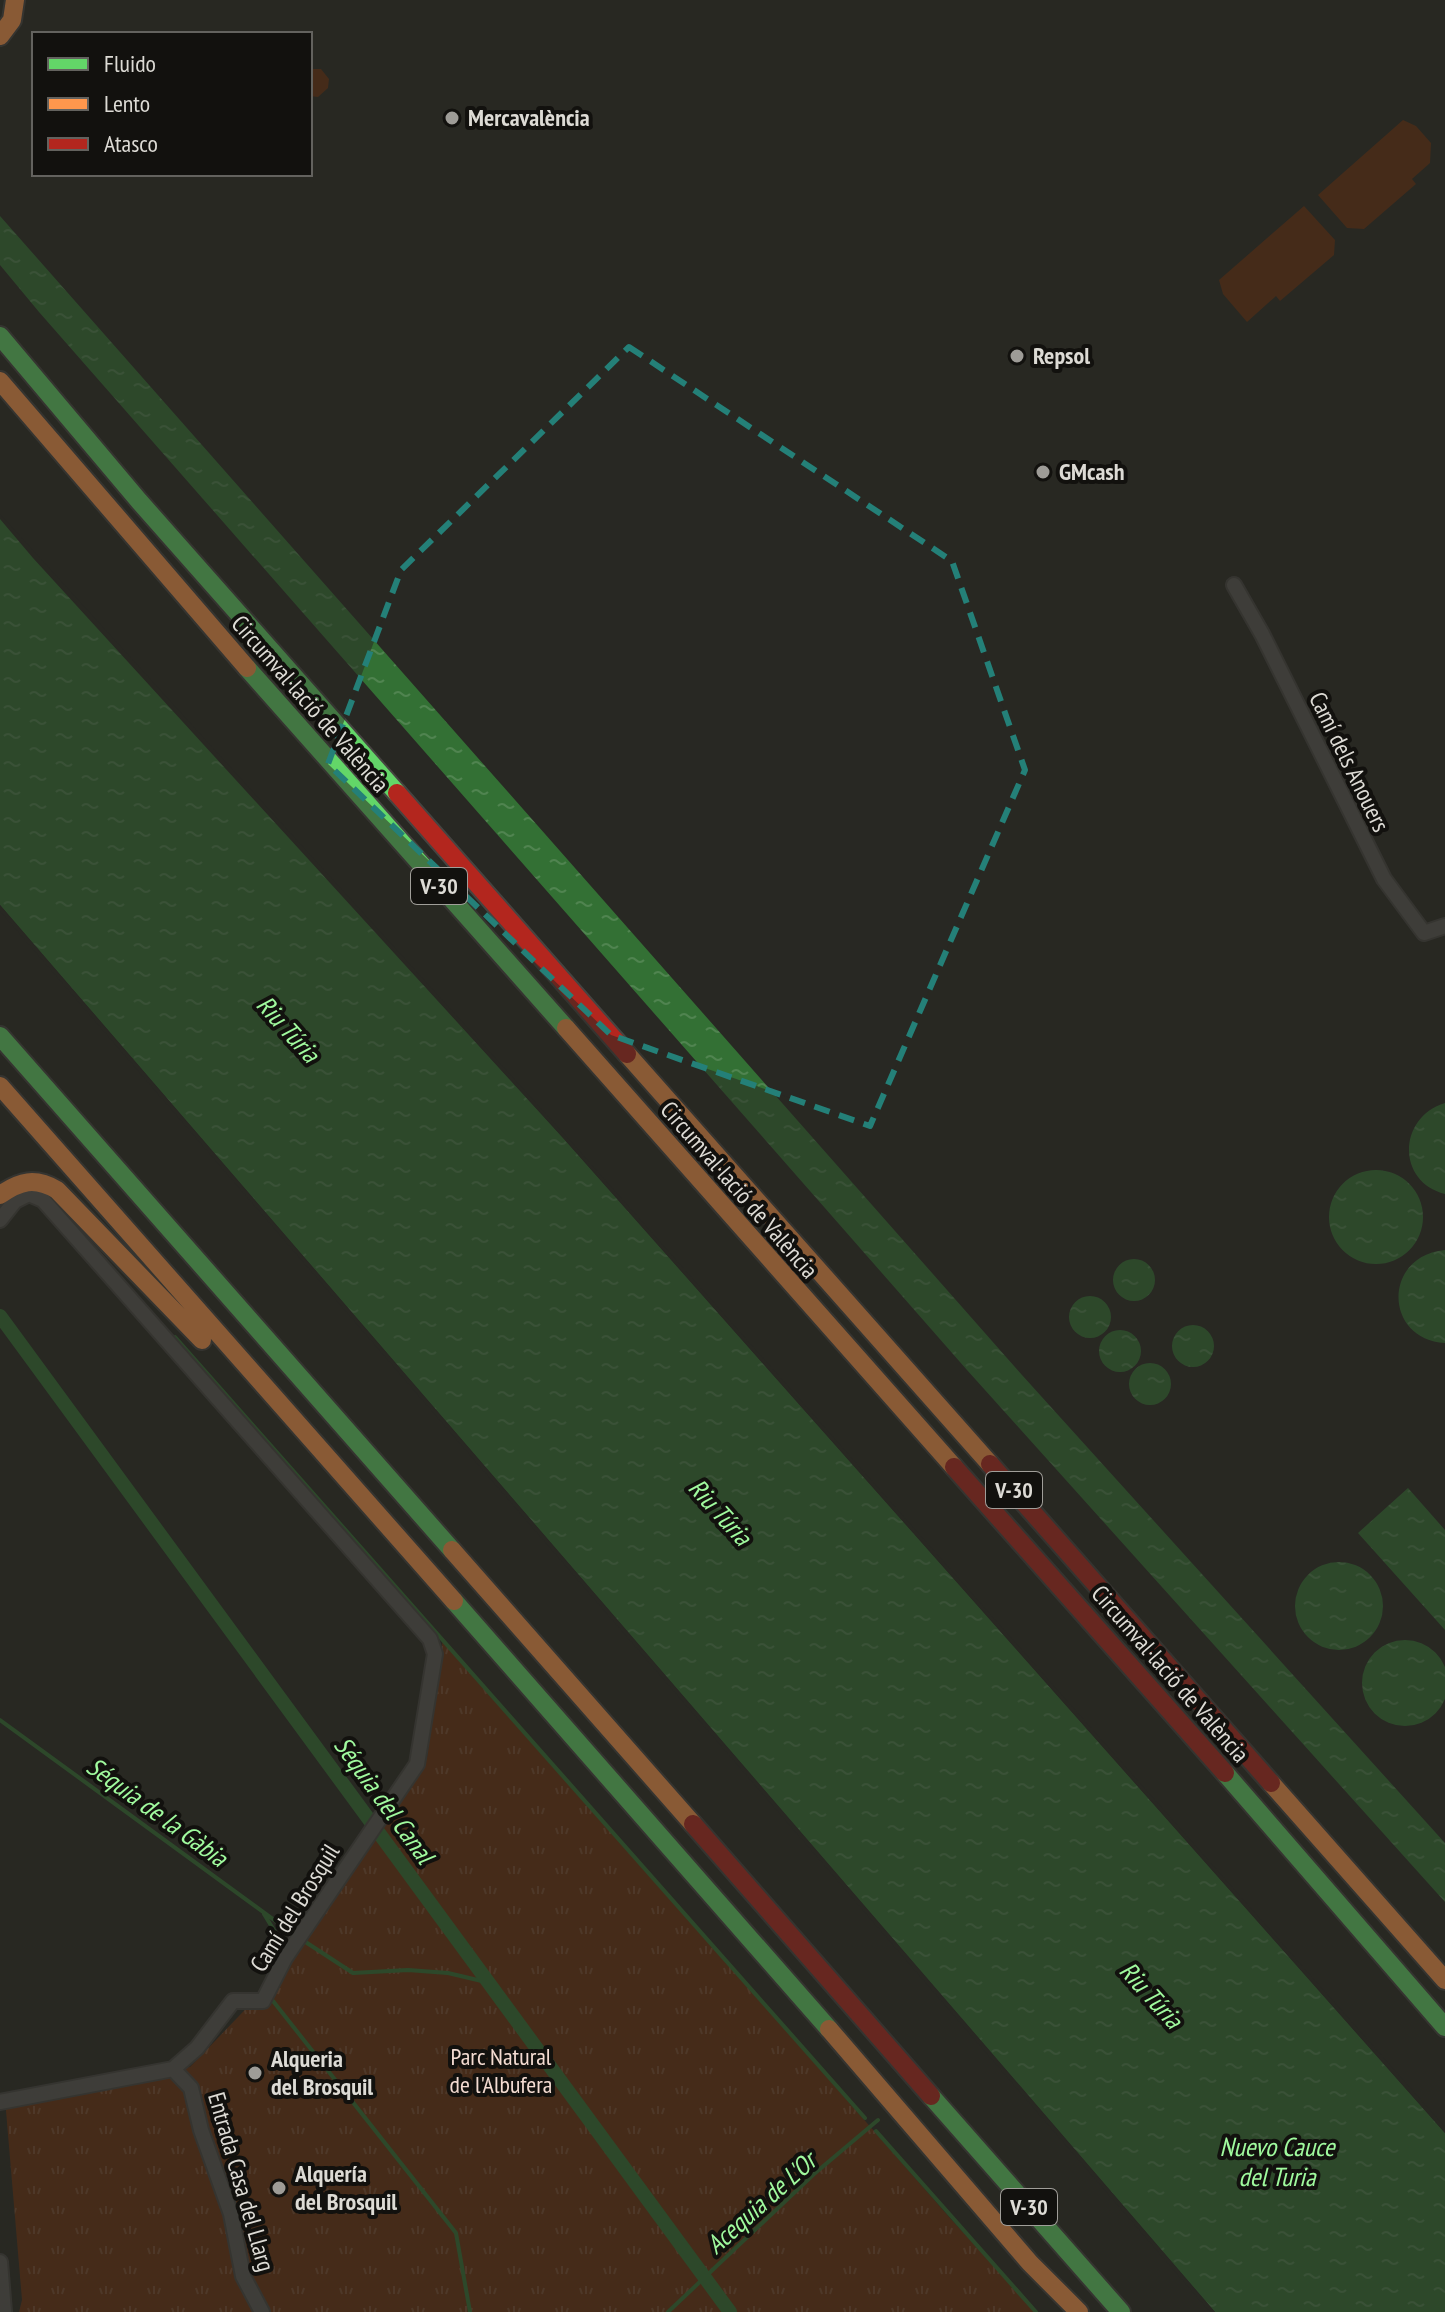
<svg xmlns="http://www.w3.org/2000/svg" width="1445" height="2312" viewBox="0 0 1445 2312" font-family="'PT Sans Narrow',sans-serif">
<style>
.grass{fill:#68300f}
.park{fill:url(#park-tufts)}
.water{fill:url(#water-ripples)}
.pier{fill:#282823}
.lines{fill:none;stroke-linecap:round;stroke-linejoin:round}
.stream{stroke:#337034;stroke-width:4}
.canal{stroke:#337034;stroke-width:14}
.street-casing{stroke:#464441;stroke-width:18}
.fast-casing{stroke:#464441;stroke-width:22}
.slow-casing{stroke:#464441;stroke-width:22}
.jam-casing{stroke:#464441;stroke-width:22}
.street{stroke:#595854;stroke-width:14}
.fast{stroke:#63d668;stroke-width:18}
.slow{stroke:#ff974d;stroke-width:18}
.jam{stroke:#b3261e;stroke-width:18}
.marked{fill:none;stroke:#248078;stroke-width:6;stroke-dasharray:16 10;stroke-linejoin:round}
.poi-dot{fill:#9e9c97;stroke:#12110e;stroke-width:3}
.labels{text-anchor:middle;stroke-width:8;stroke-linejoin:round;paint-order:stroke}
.shield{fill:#12110e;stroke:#a09e99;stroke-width:2}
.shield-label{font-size:22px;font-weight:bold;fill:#dddbd5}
.poi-label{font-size:24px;font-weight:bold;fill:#dddbd5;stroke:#12110e;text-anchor:start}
.street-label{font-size:24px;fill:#dddbd5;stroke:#12110e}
.park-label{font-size:24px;fill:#f4dcd2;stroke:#12110e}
.water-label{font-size:26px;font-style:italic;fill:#a0fa9e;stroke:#12110e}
</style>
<defs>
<pattern id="park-tufts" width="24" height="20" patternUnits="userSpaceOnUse" patternTransform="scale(2)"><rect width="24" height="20" fill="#68300f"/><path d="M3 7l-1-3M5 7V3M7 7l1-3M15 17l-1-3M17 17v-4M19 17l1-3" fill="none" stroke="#7d4d31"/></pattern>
<pattern id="water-ripples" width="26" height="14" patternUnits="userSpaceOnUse" patternTransform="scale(2)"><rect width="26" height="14" fill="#337034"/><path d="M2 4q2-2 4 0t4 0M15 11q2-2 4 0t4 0" fill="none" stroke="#508450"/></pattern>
</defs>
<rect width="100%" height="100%" fill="#282823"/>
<path class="grass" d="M 310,69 L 321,69 L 329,79 L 328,88 L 318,97 L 310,96 Z
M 1403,120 L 1416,126 L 1431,143 L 1430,163 L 1412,179 L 1416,184 L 1364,229 L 1347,228 L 1318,195 Z
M 1304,206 L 1335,240 L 1334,255 L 1280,301 L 1276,296 L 1247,322 L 1223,294 L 1219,280 Z"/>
<path class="park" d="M 443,1638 L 950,2218 L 1036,2312 L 19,2312 L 22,2300 L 5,2099 L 190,2067 L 264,1990 L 427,1758 Z"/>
<path class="water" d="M 0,216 L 1022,1375 L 1445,1843 L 1445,1902 L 967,1370 L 39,312 L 0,265 Z
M 0,518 L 564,1139 L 1445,2133 L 1445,2312 L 1215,2312 L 0,905 Z
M 1445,1103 L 1445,1194 C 1396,1182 1398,1117 1445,1103 Z
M1329 1217a47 47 0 1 1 94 0a47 47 0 1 1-94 0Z
M 1445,1250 L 1445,1343 C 1384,1340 1382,1256 1445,1250 Z
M1113 1280a21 21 0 1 1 42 0a21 21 0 1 1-42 0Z
M1069 1317a21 21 0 1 1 42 0a21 21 0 1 1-42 0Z
M1172 1346a21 21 0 1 1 42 0a21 21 0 1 1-42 0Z
M1099 1351a21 21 0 1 1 42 0a21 21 0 1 1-42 0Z
M1129 1384a21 21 0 1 1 42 0a21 21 0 1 1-42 0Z
M 1408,1488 L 1445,1530 L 1445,1630 L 1358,1533 Z
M1295 1606a44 44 0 1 1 88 0a44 44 0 1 1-88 0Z
M1362 1683a43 43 0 1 1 86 0a43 43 0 1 1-86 0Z"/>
<path class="pier" d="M 0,514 L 567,1137 L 1445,2127 L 1445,2133 L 564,1139 L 33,558 L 0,519 Z
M 0,905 L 978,2037 L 1215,2312 L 1210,2312 L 0,911 Z"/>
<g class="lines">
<path class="stream" d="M 175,1337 L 865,2118
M 0,1720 L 292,1933
M 264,1914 L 283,1945
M 304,1941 L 353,1973 L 408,1970 L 448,1973 L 486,1982
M 273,2001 L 456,2233 L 470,2312
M 876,2131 L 1036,2312
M 668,2312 L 814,2174 L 878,2120"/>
<path class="canal" d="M 0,1316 L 730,2312"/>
<g class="street-casing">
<path id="street" d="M 1234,585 L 1262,634 L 1384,879 L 1424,933 L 1445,926
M 0,1220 L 15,1201 L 29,1194 L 43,1200 L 430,1639 L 435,1654 L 417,1764 L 285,1958 L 263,2001 L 233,2001 L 197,2048 L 173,2069 L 0,2102
M 173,2069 L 191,2088 L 201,2130 L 231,2214 L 243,2276 L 262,2312
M 0,2262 L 4,2312"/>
</g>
<g class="fast-casing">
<path id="fast" d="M 0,336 L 139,501 L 397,793
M 247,668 L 566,1028
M 0,1036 L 452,1550
M 454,1601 L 829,2029
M 1225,1773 L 1445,2027
M 931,2096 L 1121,2312"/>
</g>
<g class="slow-casing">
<path id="slow" d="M 0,36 L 12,20 L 15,0
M 0,381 L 247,668
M 566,1028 L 954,1467
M 627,1054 L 990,1464
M 0,1086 L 454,1601
M 0,1195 C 20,1181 35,1177 57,1190 L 202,1340
M 452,1550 L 693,1824
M 1271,1783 L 1445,1980
M 829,2029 L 1030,2263 L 1079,2312"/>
</g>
<g class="jam-casing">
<path id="jam" d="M 397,793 L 627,1054
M 990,1464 L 1271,1783
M 954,1467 L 1225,1773
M 693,1824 L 931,2096"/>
</g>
<use href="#street" class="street"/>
<use href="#fast" class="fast"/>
<use href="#slow" class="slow"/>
<use href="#jam" class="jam"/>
</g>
<path d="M0 0H1445V2312H0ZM 629,347 L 952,561 L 1025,770 L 870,1126 L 611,1035 L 328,764 L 401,570 Z" fill="#282823" fill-opacity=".55" fill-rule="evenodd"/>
<path class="marked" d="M 629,347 L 952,561 L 1025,770 L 870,1126 L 611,1035 L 328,764 L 401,570 Z"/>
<g class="poi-dot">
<circle cx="452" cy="118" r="8"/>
<circle cx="1017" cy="356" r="8"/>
<circle cx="1043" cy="472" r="8"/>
<circle cx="255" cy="2073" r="8"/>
<circle cx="279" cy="2188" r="8"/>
</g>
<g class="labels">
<g class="shield">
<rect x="411" y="868" width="56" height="36" rx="6"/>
<rect x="986" y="1472" width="56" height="36" rx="6"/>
<rect x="1001" y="2189" width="56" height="36" rx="6"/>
</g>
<g class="shield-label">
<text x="439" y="894">V-30</text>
<text x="1014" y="1498">V-30</text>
<text x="1029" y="2215">V-30</text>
</g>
<g class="poi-label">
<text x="468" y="126">Mercavalència</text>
<text x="1033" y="364">Repsol</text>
<text x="1059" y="480">GMcash</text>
<text x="271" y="2067">Alqueria<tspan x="271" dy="28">del Brosquil</tspan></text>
<text x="295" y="2182">Alquería<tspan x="295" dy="28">del Brosquil</tspan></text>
</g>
<g class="street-label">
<text transform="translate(310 704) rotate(49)" y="8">Circumval·lació de València</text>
<text transform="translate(1349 762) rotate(64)" y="8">Camí dels Anouers</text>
<text transform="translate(739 1190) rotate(49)" y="8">Circumval·lació de València</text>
<text transform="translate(1170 1674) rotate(49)" y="8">Circumval·lació de València</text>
<text transform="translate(295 1908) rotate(-58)" y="8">Camí del Brosquil</text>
<text transform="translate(241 2182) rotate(74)" y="8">Entrada Casa del Llarg</text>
</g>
<g class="park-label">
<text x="501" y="2065">Parc Natural<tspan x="501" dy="28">de l'Albufera</tspan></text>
</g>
<g class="water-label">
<text transform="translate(288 1029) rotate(48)" y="9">Riu Túria</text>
<text transform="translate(720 1512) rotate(48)" y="9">Riu Túria</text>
<text transform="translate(384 1800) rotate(54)" y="9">Séquia del Canal</text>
<text transform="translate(157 1812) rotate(36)" y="9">Séquia de la Gàbia</text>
<text transform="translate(1151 1995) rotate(48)" y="9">Riu Túria</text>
<text x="1277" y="2156">Nuevo Cauce<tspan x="1277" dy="30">del Turia</tspan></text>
<text transform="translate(761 2203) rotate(-42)" y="9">Acequia de L'Or</text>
</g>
</g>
<rect x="32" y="32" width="280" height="144" fill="#12110e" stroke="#63625e" stroke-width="2"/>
<rect x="48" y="58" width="40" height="12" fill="#63d668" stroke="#63625e" stroke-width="2"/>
<text x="104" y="72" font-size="24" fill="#dddbd5">Fluido</text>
<rect x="48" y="98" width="40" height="12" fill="#ff974d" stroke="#63625e" stroke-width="2"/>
<text x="104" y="112" font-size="24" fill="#dddbd5">Lento</text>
<rect x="48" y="138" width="40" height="12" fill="#b3261e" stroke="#63625e" stroke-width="2"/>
<text x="104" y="152" font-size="24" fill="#dddbd5">Atasco</text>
</svg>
